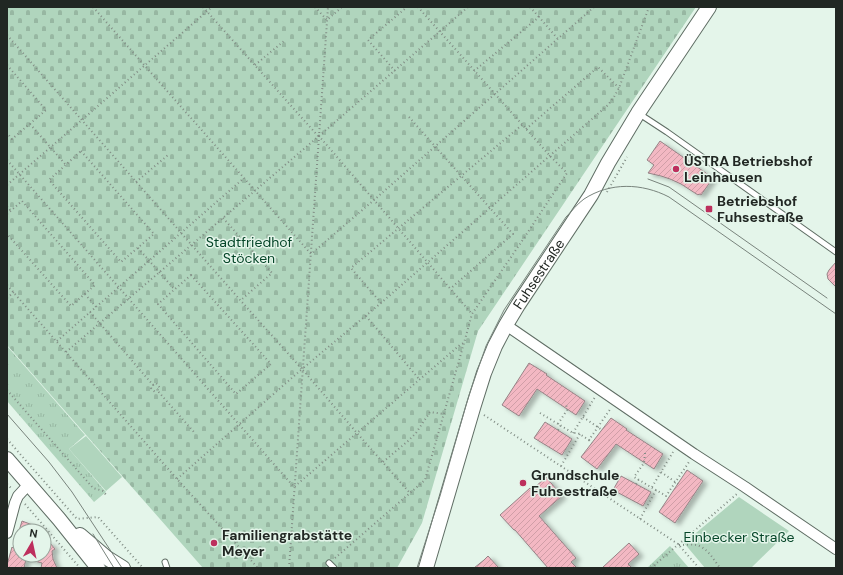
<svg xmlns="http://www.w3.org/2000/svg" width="843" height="575" viewBox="0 0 843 575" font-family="'DM Sans',sans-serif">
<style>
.grass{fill:url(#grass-tufts)}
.cemetery{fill:url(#cemetery-stones)}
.green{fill:#b0d5bd}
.building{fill:url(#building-hatch);stroke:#958386;filter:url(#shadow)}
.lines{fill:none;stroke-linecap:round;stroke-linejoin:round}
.lane-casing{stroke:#5f6d64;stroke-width:7}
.street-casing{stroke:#5f6d64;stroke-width:12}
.secondary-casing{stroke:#5f6d64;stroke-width:16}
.path{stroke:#808c84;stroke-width:2;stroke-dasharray:1 3;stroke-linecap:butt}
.lane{stroke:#fff;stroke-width:5}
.street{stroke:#fff;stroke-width:10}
.secondary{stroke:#fff;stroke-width:14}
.tram{stroke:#79847d;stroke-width:1}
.poi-dot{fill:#bd2f5d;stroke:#e4f5ea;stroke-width:1.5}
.labels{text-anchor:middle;stroke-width:3;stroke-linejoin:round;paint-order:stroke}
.poi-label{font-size:14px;font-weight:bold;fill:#212723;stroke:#e4f5ea;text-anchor:start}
.park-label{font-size:14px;fill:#064629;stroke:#e4f5ea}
.street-label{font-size:14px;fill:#212723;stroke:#e4f5ea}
</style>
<defs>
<pattern id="grass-tufts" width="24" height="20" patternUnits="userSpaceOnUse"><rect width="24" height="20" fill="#b0d5bd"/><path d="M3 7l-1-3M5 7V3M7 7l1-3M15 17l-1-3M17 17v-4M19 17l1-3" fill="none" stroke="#97b7a2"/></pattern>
<pattern id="cemetery-stones" width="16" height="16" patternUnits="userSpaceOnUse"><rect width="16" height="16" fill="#b0d5bd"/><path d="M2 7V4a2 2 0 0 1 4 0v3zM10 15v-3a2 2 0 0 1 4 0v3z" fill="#97b7a2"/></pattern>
<pattern id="building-hatch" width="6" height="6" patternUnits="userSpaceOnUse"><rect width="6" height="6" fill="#f3b8c3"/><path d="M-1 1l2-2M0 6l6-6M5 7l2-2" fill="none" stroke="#d09ea7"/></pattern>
<filter id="shadow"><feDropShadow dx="4.5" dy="2.5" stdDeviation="2" flood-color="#0004"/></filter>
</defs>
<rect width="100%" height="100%" fill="#e4f5ea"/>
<path class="grass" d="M 7,346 L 85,435 L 69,449 L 106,492 L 94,502 L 7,401 Z
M 670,546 L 689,568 L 647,568 Z"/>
<path class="cemetery" d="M 7,7 L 696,7 L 478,331 L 422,523 L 397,568 L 203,568 L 7,345 Z"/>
<path class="green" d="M 86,436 L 122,477 L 106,491 L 69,449 Z
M 739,497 L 789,531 L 751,568 L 705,568 L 684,543 Z"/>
<path class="building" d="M 660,141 L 713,178 L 701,195 L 699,194 L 698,195 L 681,184 L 670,179 L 661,176 L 648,173 L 654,165 L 647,160 Z
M 836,262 L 836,287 L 828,279 L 827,274 L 829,270 Z
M 529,363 L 547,374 L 546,375 L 585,401 L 576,415 L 537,389 L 519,416 L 502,405 Z
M 611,418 L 627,429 L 626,430 L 663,454 L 654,469 L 616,444 L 597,469 L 581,457 Z
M 545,422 L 572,439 L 562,455 L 534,438 Z
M 687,470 L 703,481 L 675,523 L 659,512 Z
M 621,476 L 651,492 L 643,506 L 613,490 Z
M 546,477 L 562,496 L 539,516 L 576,558 L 571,562 L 577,568 L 548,568 L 515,530 L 514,530 L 500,515 L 530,488 L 532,490 Z
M 22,521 L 46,530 L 46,531 L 19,531 Z
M 19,532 L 20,532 L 20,555 L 44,555 L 44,542 L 48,543 L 50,543 L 55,549 L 52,551 L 53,559 L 57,568 L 41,568 L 42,563 L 26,559 L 24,568 L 7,568 L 7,565 L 12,547 L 13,548 Z
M 629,543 L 639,554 L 628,564 L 632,568 L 602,568 Z
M 488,556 L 499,568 L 474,568 L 484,560 Z"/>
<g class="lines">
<g class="lane-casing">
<path id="lane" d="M 638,113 L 667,132 L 836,252
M 165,562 L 167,568
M 329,563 L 334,568"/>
</g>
<g class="street-casing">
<path id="street" d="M 506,325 L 694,454 L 745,487 L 836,549
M 7,533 L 15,503 L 18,496 L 29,484"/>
</g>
<g class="secondary-casing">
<g id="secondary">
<path d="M 7,459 L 59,519 L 98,568"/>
<path d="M 80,535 L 107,558 L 123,568"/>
<path id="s1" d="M 426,568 L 473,408 L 484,373 L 495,346 L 506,325 L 518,305 L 591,195 L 608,163 L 638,113 L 709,7"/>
</g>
</g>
<path class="path" d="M 93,7 L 311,254 L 374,200 L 594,7
M 203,7 L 318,136
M 315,7 L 327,20 L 342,7
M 530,7 L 539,17
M 7,35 L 241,301 L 302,369 L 381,303 L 608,105 L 614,97 L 619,88 L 649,7
M 7,65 L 46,110 L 12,139 L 7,133
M 255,65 L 284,41
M 395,71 L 368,40 L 407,7
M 474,71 L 539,17 L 558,39
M 409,117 L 513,234 L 450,289
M 30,124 L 66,165
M 526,129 L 598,67 L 619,88
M 319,136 L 468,7
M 81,151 L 154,234 L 121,262 L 49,180 Z
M 7,160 L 294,487 L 461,344 L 464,343
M 136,182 L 168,155
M 7,185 L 212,7
M 607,192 L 627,157
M 7,206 L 11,211
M 7,214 L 22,201 L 95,285 L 71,306 L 7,234
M 223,218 L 272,273 L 241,300
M 138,248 L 175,290
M 191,275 L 271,364 L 236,394 L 158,304 Z
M 7,285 L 177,479 L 258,568
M 85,294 L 96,307
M 7,298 L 14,292
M 381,303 L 351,268 L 522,125
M 90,312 L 153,385 L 151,388 L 155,392 L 157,390
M 366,316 L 419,379
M 57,341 L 244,178
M 66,352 L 319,136 L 472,314
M 153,385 L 156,383 L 160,388 L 157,390 L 194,432
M 7,390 L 93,488 L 103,491 L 107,496
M 540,413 L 573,433 L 578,433 L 589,440 L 611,408
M 484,415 L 678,544 L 699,568
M 583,417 L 602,430
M 558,424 L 567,410 L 566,403
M 558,430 L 561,425
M 573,433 L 595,397
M 7,439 L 77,519 L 98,517 L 143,568
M 589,440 L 592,443
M 645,453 L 644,463 L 634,477 L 666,496 L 689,462
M 383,462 L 408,441 L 416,433 L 430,412 L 444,414
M 561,466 L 580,434
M 661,472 L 678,484
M 177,479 L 302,369 L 357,433 L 410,493
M 7,484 L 12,489
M 636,484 L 639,479
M 652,487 L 673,452
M 25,504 L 80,568
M 640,519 L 656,490
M 679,545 C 685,545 691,544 696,545 C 707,547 714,560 720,568
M 335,558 L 425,480 L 464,343 L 472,314 L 520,244 L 567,173 L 551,157 L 418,7
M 289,568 L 328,7
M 651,568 L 738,493"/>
<use href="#lane" class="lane"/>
<use href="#street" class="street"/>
<use href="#secondary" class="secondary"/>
<path class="tram" d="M 648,179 L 669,187 L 827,298
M 7,414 L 49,462 L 72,492 L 122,568
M 93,534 L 114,568
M 417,568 L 440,496 L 469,395 L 486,346 L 504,310 L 566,217 C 572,211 577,204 584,199 C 610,182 642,183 669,197 L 836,314"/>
</g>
<g class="poi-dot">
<circle cx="676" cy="169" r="4"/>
<rect x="705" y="205" width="8" height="8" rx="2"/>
<circle cx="523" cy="483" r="4"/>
<circle cx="214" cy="543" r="4"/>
</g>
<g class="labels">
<g class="poi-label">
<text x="684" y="166">ÜSTRA Betriebshof<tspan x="684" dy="16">Leinhausen</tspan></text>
<text x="717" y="206">Betriebshof<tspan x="717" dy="16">Fuhsestraße</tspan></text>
<text x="531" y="480">Grundschule<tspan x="531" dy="16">Fuhsestraße</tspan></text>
<text x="222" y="540">Familiengrabstätte<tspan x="222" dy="16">Meyer</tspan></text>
</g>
<g class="park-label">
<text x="249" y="247">Stadtfriedhof<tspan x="249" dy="16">Stöcken</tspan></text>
<text x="739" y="542">Einbecker Straße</text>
</g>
<g class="street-label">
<text dy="5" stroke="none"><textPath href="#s1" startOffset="317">Fuhsestraße</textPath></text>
</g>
</g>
<rect width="843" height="575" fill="none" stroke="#212723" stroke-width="16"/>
<g transform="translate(32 543) rotate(9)"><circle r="19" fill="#e4f5ea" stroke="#96a39a"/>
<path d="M0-3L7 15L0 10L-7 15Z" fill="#bd2f5d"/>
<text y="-6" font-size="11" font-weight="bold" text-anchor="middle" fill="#212723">N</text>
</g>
</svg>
